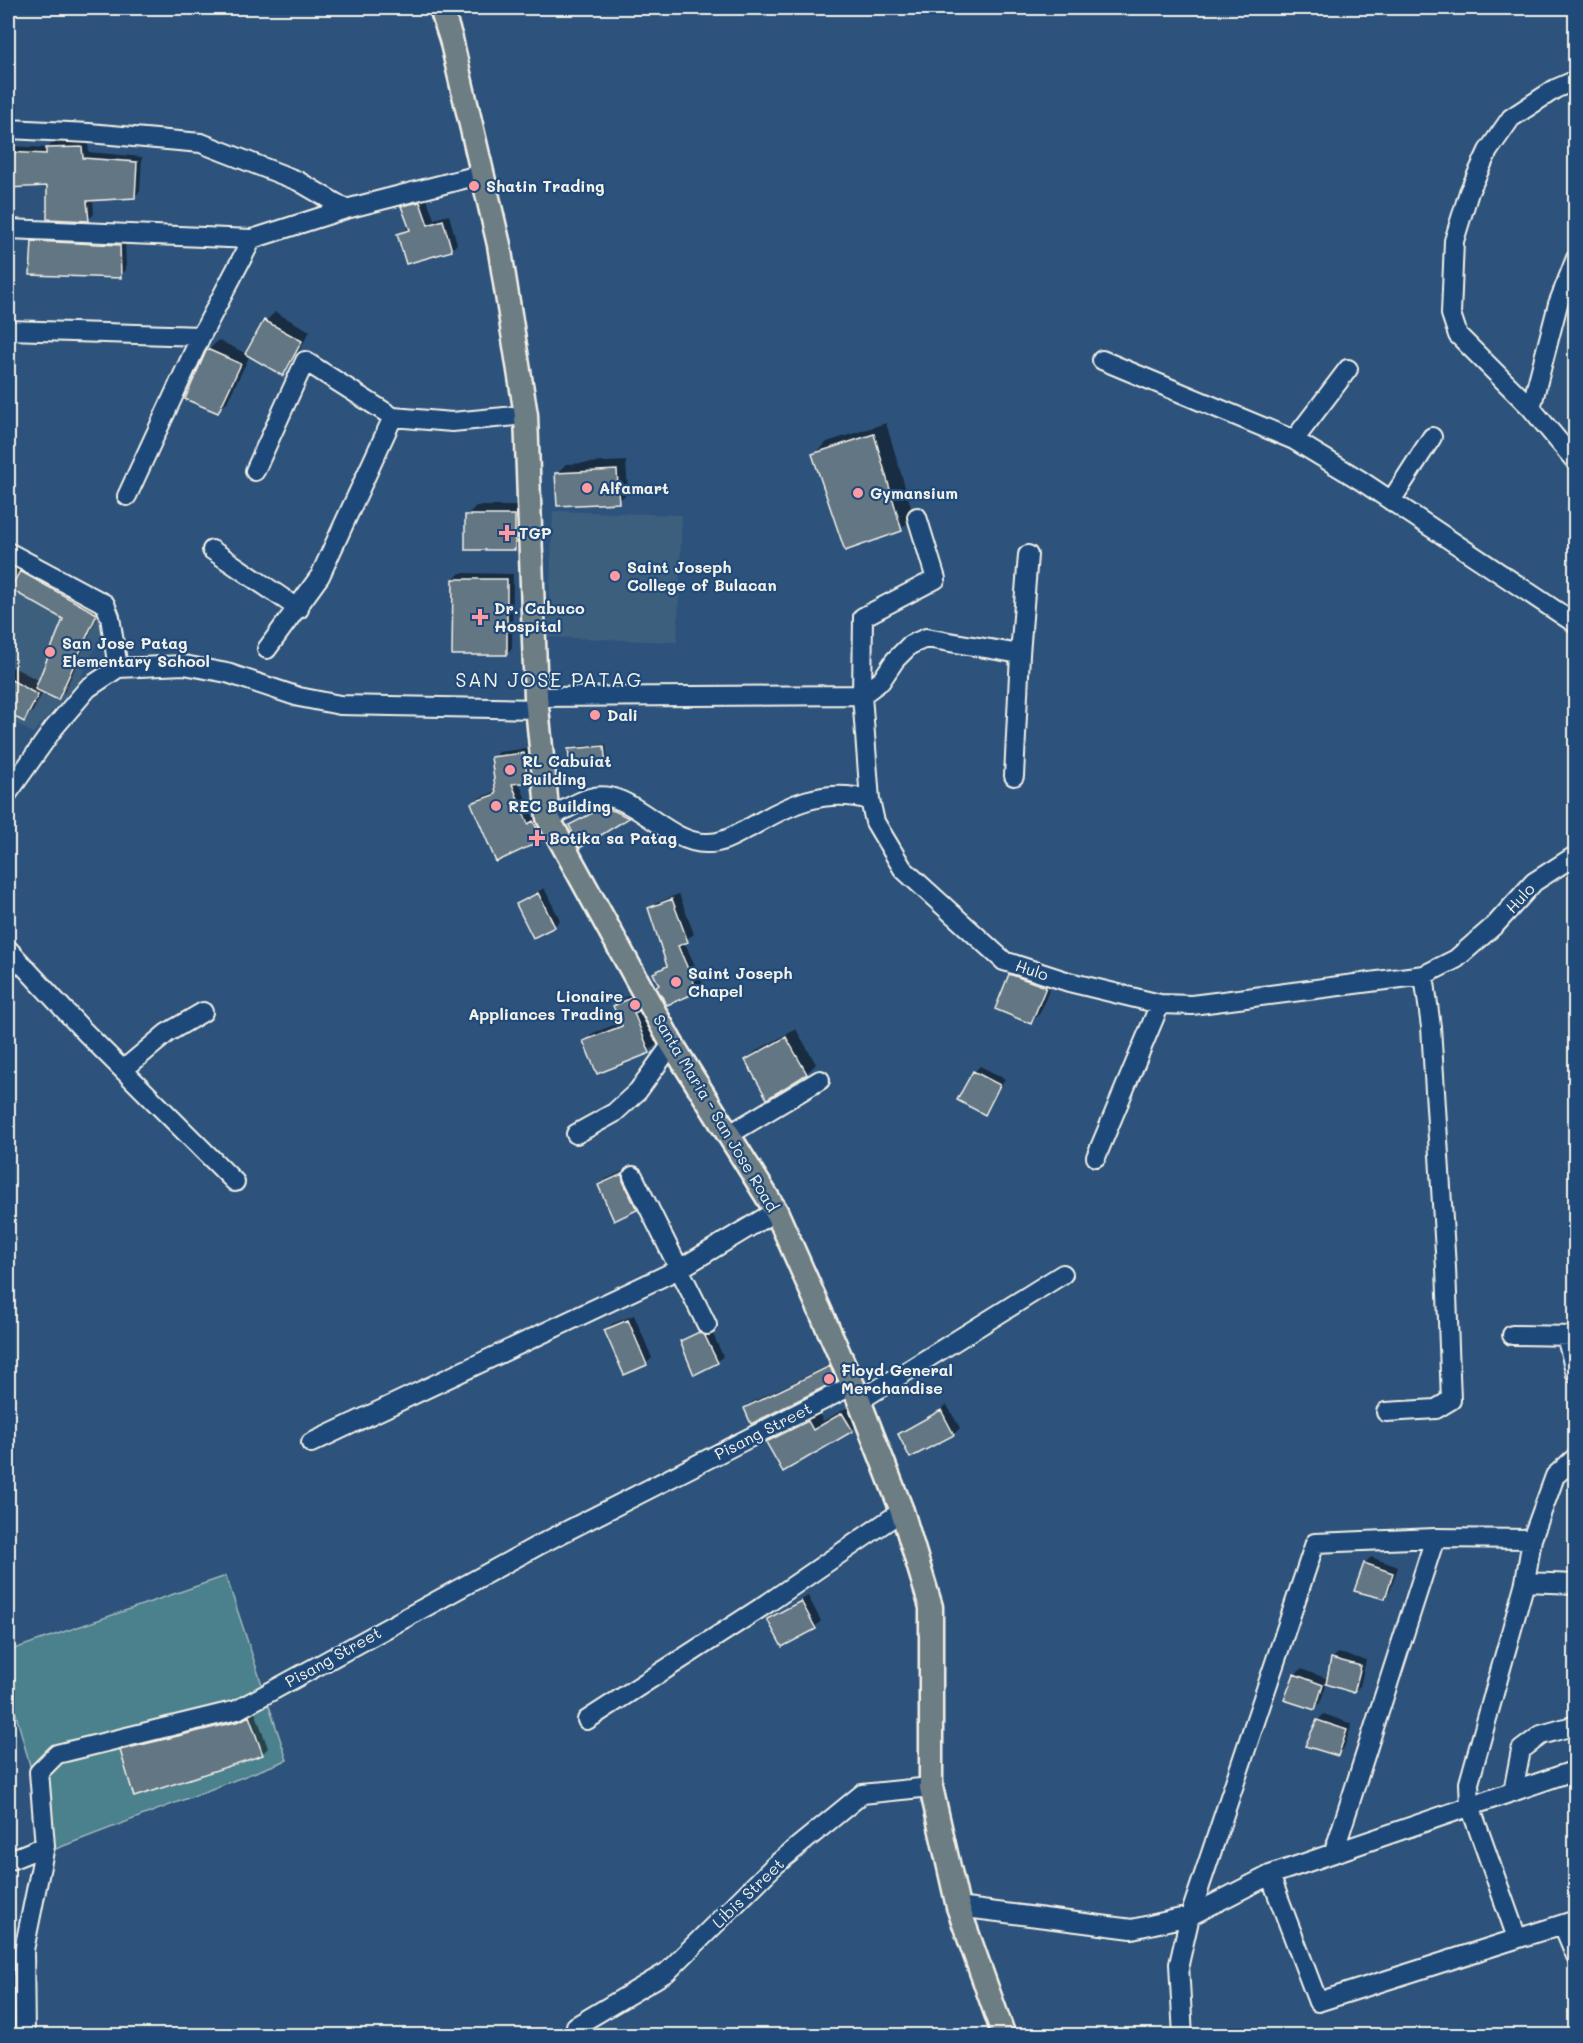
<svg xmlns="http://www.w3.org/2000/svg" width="1583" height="2043" viewBox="0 0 1583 2043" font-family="Mali,sans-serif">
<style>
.built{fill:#3e5e7e}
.green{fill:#4b808d;stroke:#a0b8ba;stroke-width:1.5}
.shadow{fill:#0007}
.building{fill:#647684;stroke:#f4f1e8;stroke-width:1.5}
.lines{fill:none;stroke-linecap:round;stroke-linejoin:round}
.minor-casing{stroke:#f4f1e8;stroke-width:22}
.major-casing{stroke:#f4f1e8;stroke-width:27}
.minor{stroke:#1f4a7a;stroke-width:18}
.major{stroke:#6d7d84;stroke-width:22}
.poi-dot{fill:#ff9aa2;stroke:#1f4a7a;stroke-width:2}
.labels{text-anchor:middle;stroke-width:4.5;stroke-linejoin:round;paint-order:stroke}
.poi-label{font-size:16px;font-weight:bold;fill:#f4f1e8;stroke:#1f4a7a;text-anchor:start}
.street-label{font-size:16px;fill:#f4f1e8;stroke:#1f4a7a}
.quarter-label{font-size:20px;letter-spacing:1.5px;fill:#f4f1e8;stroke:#1f4a7a}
</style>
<rect width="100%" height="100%" fill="#2d537c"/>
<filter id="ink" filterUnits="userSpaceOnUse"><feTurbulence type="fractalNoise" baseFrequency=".0167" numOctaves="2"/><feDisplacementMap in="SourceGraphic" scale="12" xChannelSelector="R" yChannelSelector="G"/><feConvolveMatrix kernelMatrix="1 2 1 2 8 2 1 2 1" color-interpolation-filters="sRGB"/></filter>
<g filter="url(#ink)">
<path class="built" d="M 553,511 L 682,515 L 677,642 L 548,637 Z
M 8,556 L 100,603 L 107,623 L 79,681 L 33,733 L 8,719 Z"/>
<path class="green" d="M 226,1576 L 287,1760 L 53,1850 L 8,1685 L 8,1651 Z"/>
<path class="shadow" d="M 53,142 L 88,142 L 89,152 L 142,157 L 140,191 L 134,197 L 93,199 L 94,214 L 88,220 L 48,184 L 8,187 L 8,146 L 48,148 Z
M 426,197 L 434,219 L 449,215 L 457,244 L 451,250 L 399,234 L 410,227 L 403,207 L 409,201 Z
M 39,236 L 125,239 L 126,270 L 120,276 L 33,242 Z
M 275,312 L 310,331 L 292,364 L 283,374 L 250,355 L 227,402 L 217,411 L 187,398 L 209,350 L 218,340 L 247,354 L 266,321 Z
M 886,423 L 914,517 L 901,529 L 814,455 L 827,442 Z
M 626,461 L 628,492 L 619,501 L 557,473 L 566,464 Z
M 476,506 L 524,506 L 524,539 L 514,549 L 467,515 Z
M 8,559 L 103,604 L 65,691 L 58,698 L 43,692 L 33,711 L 24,720 L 8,712 L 8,672 L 13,667 L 40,681 L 65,619 L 14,590 L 8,601 Z
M 460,573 L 513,574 L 512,648 L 506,654 L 454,579 Z
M 606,744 L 608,761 L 605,764 L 569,749 L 572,747 Z
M 530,748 L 534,774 L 528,781 L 519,782 L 534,819 L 540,816 L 548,833 L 542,839 L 473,804 L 479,798 L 497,791 L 493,758 L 499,752 Z
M 609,803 L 633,811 L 580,845 L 571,826 Z
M 544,888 L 560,920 L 554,926 L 518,904 Z
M 679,894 L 694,934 L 684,941 L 703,984 L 697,990 L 660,985 L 655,973 L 668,964 L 649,909 L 656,903 Z
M 1020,966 L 1054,977 L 1040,1013 L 1030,1023 L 1010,975 Z
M 640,990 L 643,1005 L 658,1043 L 649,1051 L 597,1073 L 585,1042 L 593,1033 L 622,1022 L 615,1006 L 623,998 Z
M 796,1029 L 816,1064 L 807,1073 L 747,1060 L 756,1051 Z
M 980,1066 L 1005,1079 L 985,1113 L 974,1072 Z
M 628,1169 L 642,1203 L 637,1209 L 615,1219 L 600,1185 L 606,1179 Z
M 634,1315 L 652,1358 L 646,1364 L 606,1330 L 612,1324 Z
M 706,1327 L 711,1330 L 723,1356 L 717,1362 L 695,1372 L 682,1342 Z
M 836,1362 L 842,1374 L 836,1380 L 752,1422 L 746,1408 L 752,1402 Z
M 852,1405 L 861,1421 L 852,1430 L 767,1442 L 777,1433 L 818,1412 L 823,1421 Z
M 947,1405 L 960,1428 L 954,1434 L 911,1456 L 900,1435 Z
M 1371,1557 L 1398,1567 L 1390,1591 L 1384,1598 L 1356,1590 L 1365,1563 Z
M 808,1596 L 821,1621 L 815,1627 L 769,1619 Z
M 1338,1653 L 1366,1660 L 1360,1686 L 1354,1691 L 1327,1683 L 1320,1703 L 1314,1709 L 1295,1675 L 1301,1669 L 1328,1679 L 1332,1659 Z
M 255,1711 L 268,1748 L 262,1754 L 122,1750 L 128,1744 Z
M 1324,1714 L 1352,1724 L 1344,1748 L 1338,1754 L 1318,1720 Z"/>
<path class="building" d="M 82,147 L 83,158 L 137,162 L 135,198 L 87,201 L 89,221 L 47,219 L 47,186 L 8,188 L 8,152 L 46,154 L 46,148 Z
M 420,202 L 428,225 L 443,220 L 452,251 L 406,264 L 397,234 L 410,230 L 401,206 Z
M 32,241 L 120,245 L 121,278 L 30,275 Z
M 264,320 L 302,341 L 283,376 L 245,354 Z
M 207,349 L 241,364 L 218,413 L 185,399 Z
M 874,434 L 902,531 L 845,551 L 812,454 Z
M 617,470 L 619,503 L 557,506 L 555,473 Z
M 465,515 L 515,515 L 515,550 L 465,550 Z
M 20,571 L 97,614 L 58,700 L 35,689 L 63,619 L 10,589 Z
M 453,579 L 507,579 L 507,655 L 452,655 Z
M 8,678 L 38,695 L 24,722 L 8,713 Z
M 604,746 L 606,765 L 570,768 L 568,749 Z
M 524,753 L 528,782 L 512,784 L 528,824 L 533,821 L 543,840 L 496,862 L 471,803 L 496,794 L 491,757 Z
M 602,808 L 615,811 L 629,818 L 580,848 L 569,825 Z
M 538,893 L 555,927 L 533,938 L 516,904 Z
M 672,899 L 688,942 L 678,946 L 698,992 L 667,1005 L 656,987 L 659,985 L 653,973 L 667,966 L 648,908 Z
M 1009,974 L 1046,987 L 1031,1024 L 995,1009 Z
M 631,998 L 639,1011 L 634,1013 L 650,1053 L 597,1074 L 583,1041 L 622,1026 L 613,1006 Z
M 786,1037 L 807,1074 L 767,1099 L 745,1060 Z
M 973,1071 L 1000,1085 L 985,1115 L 957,1100 Z
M 622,1174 L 623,1181 L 637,1210 L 614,1221 L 598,1185 Z
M 628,1320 L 647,1365 L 624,1375 L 604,1330 Z
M 699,1332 L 705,1336 L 718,1363 L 694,1375 L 680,1341 Z
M 830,1366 L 836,1381 L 751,1424 L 744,1408 Z
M 941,1410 L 954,1435 L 910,1458 L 898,1434 Z
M 842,1413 L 853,1431 L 783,1472 L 766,1442 L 808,1421 L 813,1430 Z
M 1364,1563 L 1393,1573 L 1385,1599 L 1354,1591 Z
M 801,1601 L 816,1629 L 782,1647 L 767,1619 Z
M 1331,1658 L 1361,1666 L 1354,1693 L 1326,1684 Z
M 1294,1674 L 1323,1685 L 1315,1710 L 1284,1700 Z
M 249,1716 L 263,1755 L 134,1797 L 120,1750 L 240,1721 Z
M 1317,1720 L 1347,1730 L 1338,1756 L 1305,1746 Z"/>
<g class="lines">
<g class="minor-casing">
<path id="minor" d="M 1576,80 L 1555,89 L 1511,118 L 1488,151 L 1469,192 L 1454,241 L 1451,314 L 1458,335 L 1531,408 L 1576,462
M 8,129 L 89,133 L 201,143 L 298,181 L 346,209
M 8,229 L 252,239 L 346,209 L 483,174
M 8,330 L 201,336 L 252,239
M 1102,360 L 1294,440 L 1360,480 L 1576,624
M 1531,408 L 1558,304 L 1576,258
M 1294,440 L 1348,369
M 255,471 L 305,361 L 393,417 L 452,422 L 526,415
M 127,496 L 201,336
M 1391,501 L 1432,437
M 212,550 L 299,609
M 8,552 L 105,604 L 110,617 L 118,668
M 267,649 L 320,576 L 393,417
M 1020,654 L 1028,555
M 536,697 L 862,695 L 863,617 L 936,579 L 917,517
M 8,793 L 54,728 L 88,688 L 118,668 L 184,665 L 227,673 L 299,697 L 340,705 L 537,709
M 870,800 L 862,695 L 881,681 L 895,660 L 910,645 L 926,638 L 1020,654 L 1014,776
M 548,818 C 562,812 576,802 590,798 C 630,786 664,843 706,843 C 722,844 735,835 749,828 C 788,805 824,787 870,800 L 875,822 L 903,869 L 1004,961 L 1069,982 L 1160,1004 L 1192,1005 L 1424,975 L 1456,959 L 1496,924 L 1534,882 L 1576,855
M 8,949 L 82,1029 L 235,1182
M 123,1070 L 167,1033 L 203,1012
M 576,1134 L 614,1113 L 638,1091 L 672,1044
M 730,1134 L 820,1080
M 1096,1157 L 1160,1004
M 633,1176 L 707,1325
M 1512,1335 L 1576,1336
M 1566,1336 L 1576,1374
M 859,1401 L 1063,1274
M 1386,1412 L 1436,1409 L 1451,1400 L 1446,1268 L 1431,1027 L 1424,975
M 311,1443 L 681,1268 L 776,1211
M 1525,1582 L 1576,1584
M 587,1720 L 768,1603 L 902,1511
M 1513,1792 L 1521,1750 L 1541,1735 L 1576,1725
M 1334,1852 L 1435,1538
M 8,1861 L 45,1846
M 1270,1875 L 1318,2002 L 1576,1920
M 958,1907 L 1132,1929 L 1190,1916 L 1270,1875 L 1576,1770
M 1563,1925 L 1576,1956
M 1517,1938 L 1470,1806 L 1469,1783 L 1525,1582 L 1532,1539 L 1555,1476 L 1576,1457
M 576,2026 L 667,1972 L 774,1866 L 862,1794 L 931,1787
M 25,2036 L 24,1950 L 45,1846 L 39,1772 L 57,1754 L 237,1710 L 537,1546 L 853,1385
M 1183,2036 L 1179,1964 L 1190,1916 L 1315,1543 L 1435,1538 L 1532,1539"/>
</g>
<g class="major-casing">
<path id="major" d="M 441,8 L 451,39 L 499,245 L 526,415 L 536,697 L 548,818 L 672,1044 L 776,1211 L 853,1385 L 902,1511 L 931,1607 L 931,1787 L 958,1907 L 1004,2036"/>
</g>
<use href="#minor" class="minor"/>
<use href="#major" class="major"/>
</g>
</g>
<g class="poi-dot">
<circle cx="474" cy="186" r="6"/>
<circle cx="587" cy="488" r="6"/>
<circle cx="858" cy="493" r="6"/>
<path d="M504 524h6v6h6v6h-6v6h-6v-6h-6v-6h6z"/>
<circle cx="615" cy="576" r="6"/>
<path d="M477 608h6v6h6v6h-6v6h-6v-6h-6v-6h6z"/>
<circle cx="50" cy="652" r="6"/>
<circle cx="595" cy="715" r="6"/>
<circle cx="510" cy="770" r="6"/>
<circle cx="496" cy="806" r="6"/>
<path d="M534 829h6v6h6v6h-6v6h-6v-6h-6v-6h6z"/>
<circle cx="676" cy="982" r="6"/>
<circle cx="635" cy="1005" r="6"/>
<circle cx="829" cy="1379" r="6"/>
</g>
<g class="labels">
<g class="poi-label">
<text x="486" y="192">Shatin Trading</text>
<text x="599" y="494">Alfamart</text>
<text x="870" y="499">Gymansium</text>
<text x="519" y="539">TGP</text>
<text x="627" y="573">Saint Joseph<tspan x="627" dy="18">College of Bulacan</tspan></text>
<text x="494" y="614">Dr. Cabuco<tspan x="494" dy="18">Hospital</tspan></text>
<text x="62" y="649">San Jose Patag<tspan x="62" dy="18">Elementary School</tspan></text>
<text x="607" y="721">Dali</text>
<text x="522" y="767">RL Cabuiat<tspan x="522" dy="18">Building</tspan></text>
<text x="508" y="812">REC Building</text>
<text x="549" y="844">Botika sa Patag</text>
<text x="688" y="979">Saint Joseph<tspan x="688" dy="18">Chapel</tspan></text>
<text x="623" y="1002" text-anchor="end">Lionaire<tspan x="623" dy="18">Appliances Trading</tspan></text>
<text x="841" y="1376">Floyd General<tspan x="841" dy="18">Merchandise</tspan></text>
</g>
<g class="street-label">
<text transform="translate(1520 898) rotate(-47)" y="6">Hulo</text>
<text transform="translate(1032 970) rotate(19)" y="6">Hulo</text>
<text transform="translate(716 1113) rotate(59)" y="6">Santa Maria - San Jose Road</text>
<text transform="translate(763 1431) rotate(-27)" y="6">Pisang Street</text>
<text transform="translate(333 1657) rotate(-29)" y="6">Pisang Street</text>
<text transform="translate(748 1893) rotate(-44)" y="6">Libis Street</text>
</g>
<g class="quarter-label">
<text x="549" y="687">SAN JOSE PATAG</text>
</g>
</g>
<rect width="1583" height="2043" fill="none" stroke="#1f4a7a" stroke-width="30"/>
<rect x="15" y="15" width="1553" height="2013" fill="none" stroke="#f4f1e8" stroke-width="2" filter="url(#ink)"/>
</svg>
